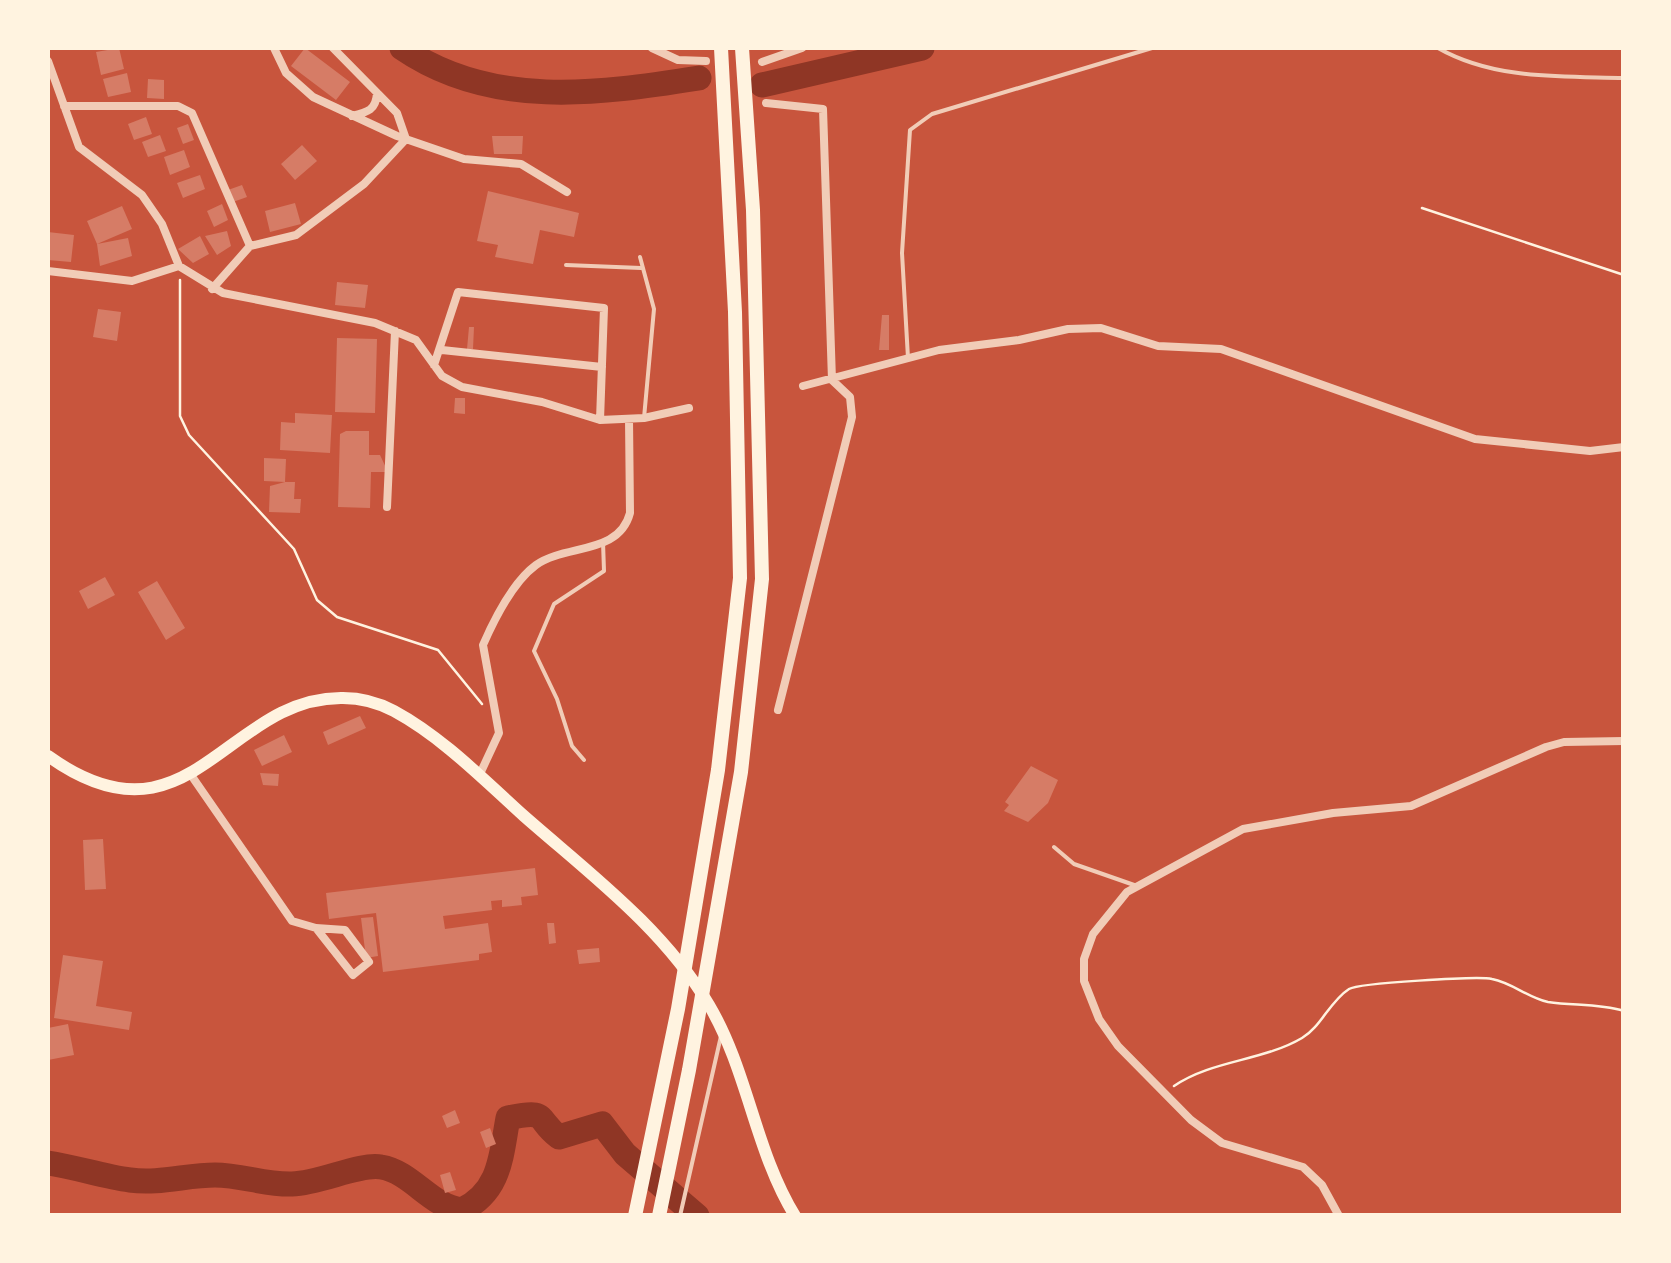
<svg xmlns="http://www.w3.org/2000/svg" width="1671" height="1263" viewBox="0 0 1671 1263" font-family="Signika,sans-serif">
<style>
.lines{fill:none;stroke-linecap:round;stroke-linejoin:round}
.river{stroke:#8f3625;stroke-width:25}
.building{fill:#d67c66}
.path{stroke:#fff3e0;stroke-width:2.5}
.service{stroke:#f1ccb7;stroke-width:4}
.minor{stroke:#f1ccb7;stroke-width:8}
.trunk{stroke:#fff3e0;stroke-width:12}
.motorway{stroke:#fff3e0;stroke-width:14}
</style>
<rect width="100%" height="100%" fill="#c8553d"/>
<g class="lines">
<path class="river" d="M 402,48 C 491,109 598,94 699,78
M 762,85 L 922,48
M 48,1163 C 76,1167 104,1177 130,1180 C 159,1184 187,1175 215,1175 C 241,1175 266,1185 292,1184 C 321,1183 360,1163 381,1167 C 412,1172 431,1207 462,1210 C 501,1191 501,1155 508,1118 C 550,1109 535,1119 559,1137 L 602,1124 L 625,1154 L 697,1216"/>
</g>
<path class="building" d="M 119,48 L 124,69 L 101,75 L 96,52 Z
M 305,48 L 350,82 L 336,100 L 291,66 Z
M 127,73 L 131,92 L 108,97 L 103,79 Z
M 148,79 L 164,80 L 164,99 L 147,98 Z
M 146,117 L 152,134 L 134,140 L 128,124 Z
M 188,124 L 194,140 L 183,144 L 177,128 Z
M 160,135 L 166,151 L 148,157 L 142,142 Z
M 492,136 L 523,136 L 522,154 L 494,154 Z
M 302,145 L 317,161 L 295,180 L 281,164 Z
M 184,150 L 190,167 L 170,175 L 164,157 Z
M 200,175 L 205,189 L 183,198 L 177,183 Z
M 242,185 L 247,197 L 233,202 L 228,190 Z
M 488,191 L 579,213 L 574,237 L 540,230 L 533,264 L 495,257 L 498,245 L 477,241 Z
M 295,203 L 301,224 L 270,232 L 265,211 Z
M 222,204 L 228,220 L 214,227 L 207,211 Z
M 122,206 L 132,229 L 97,244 L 128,238 L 132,256 L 100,266 L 97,244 L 87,221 Z
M 227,231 L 231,246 L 217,255 L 205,236 Z
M 48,232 L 74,235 L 71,262 L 48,260 Z
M 200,236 L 209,254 L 193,263 L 178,249 Z
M 337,282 L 368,285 L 365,308 L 335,305 Z
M 98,309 L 121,312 L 117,341 L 93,337 Z
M 882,315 L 889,315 L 889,350 L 879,350 Z
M 469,327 L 474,327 L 473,349 L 467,349 Z
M 337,338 L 377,339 L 375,413 L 335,412 Z
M 455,398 L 465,398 L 465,414 L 454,413 Z
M 295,413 L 332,415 L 330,453 L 280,450 L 281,422 L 295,423 Z
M 346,431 L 369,431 L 369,455 L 380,455 L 388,472 L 371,472 L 370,508 L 338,507 L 340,434 Z
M 264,458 L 286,459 L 285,482 L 264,481 Z
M 285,482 L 295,482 L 294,499 L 301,499 L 300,513 L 269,512 L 270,486 Z
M 105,577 L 115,595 L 88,609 L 79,591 Z
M 157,581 L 185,628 L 166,640 L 138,592 Z
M 360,716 L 366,728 L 328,745 L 323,732 Z
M 284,735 L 292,752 L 262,766 L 254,750 Z
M 1031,766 L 1058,780 L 1048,803 L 1028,822 L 1004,811 L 1009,805 L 1005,802 Z
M 260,773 L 279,774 L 278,786 L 263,785 Z
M 103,839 L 106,889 L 85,890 L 83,840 Z
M 535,868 L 538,895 L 521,897 L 522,905 L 502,907 L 502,900 L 491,901 L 492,910 L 443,916 L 445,929 L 488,923 L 492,952 L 479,954 L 479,960 L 383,972 L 376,913 L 329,919 L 326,893 Z
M 373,917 L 378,956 L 366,958 L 361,918 Z
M 547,923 L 554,923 L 556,943 L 549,944 Z
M 599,948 L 600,962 L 579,964 L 577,950 Z
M 63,955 L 103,961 L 96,1006 L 132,1012 L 129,1030 L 54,1018 Z
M 68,1024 L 74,1055 L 48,1060 L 48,1028 Z
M 455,1110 L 460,1123 L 447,1128 L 442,1116 Z
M 490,1128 L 496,1144 L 486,1148 L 480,1132 Z
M 450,1172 L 456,1190 L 445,1193 L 440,1175 Z"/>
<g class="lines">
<path class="path" d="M 1422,208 L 1624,275
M 180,280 L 180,416 L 189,435 L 294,549 L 317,600 L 337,617 L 438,650 L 482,704
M 1174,1086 C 1212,1060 1263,1061 1302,1038 C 1321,1027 1330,1001 1349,989 C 1359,983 1478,976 1492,979 C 1513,983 1528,998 1548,1002 C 1574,1006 1598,1003 1624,1011"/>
<path class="service" d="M 1438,48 C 1494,80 1561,76 1624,78
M 640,257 L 654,309 L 644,418
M 566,265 L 641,268
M 908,358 L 902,253 L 910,130 L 932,114 L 1152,48
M 584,760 L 572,746 L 557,699 L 534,651 L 554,604 L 604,571 L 603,542
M 1054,847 L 1074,864 L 1137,886
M 680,1216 L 721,1036"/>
<path class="minor" d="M 274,48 L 286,73 L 313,97 L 397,136 L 464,159 L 521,164 L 567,192
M 333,48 L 397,113 L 406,139
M 652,48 L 678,60 L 706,61
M 48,61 L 79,147 L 142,195 L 162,224 L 179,266
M 762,62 L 802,48
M 766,103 L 823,109 L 832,380 L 850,397 L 852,417 L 778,710
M 64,106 L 178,106 L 192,113 L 250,246 L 212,289
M 352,116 C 368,112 376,110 377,93
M 250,246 L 296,235 L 364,184 L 406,139
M 48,271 L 132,281 L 179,266 L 223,293 L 375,323 L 416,340 L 442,376 L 462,387 L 542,402 L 600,420 L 644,418 L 689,408
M 442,350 L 602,367
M 434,365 L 458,292 L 604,308 L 600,420
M 803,386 L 939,350 L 1019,340 L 1068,329 L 1101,328 L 1158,346 L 1221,349 L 1475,439 L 1590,451 L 1624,447
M 387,507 L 395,331
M 191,775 L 292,921 L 316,928 L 353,975 L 369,962 L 345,930 L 316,928
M 479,776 L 499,733 L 483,645 C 494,620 514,581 536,565 C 566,544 619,555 630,513 L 629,419
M 1339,1216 L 1322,1185 L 1303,1167 L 1222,1143 L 1191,1120 L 1118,1046 L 1099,1019 L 1084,981 L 1084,959 L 1093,934 L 1127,892 L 1243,829 L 1333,813 L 1411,806 L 1546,747 L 1564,742 L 1624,741"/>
<path class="trunk" d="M 48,756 C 189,857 226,696 343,698 C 362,698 377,702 394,711 C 442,737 483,779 524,816 C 590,874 663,928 709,1005 C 748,1071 755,1151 795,1216"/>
<path class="motorway" d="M 635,1216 L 678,1009 L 718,770 L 740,578 L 735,312 L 721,48
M 659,1216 L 689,1070 L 741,772 L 762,579 L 753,210 L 742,48"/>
</g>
<rect width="1671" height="1263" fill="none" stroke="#fff3e0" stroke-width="100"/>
</svg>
